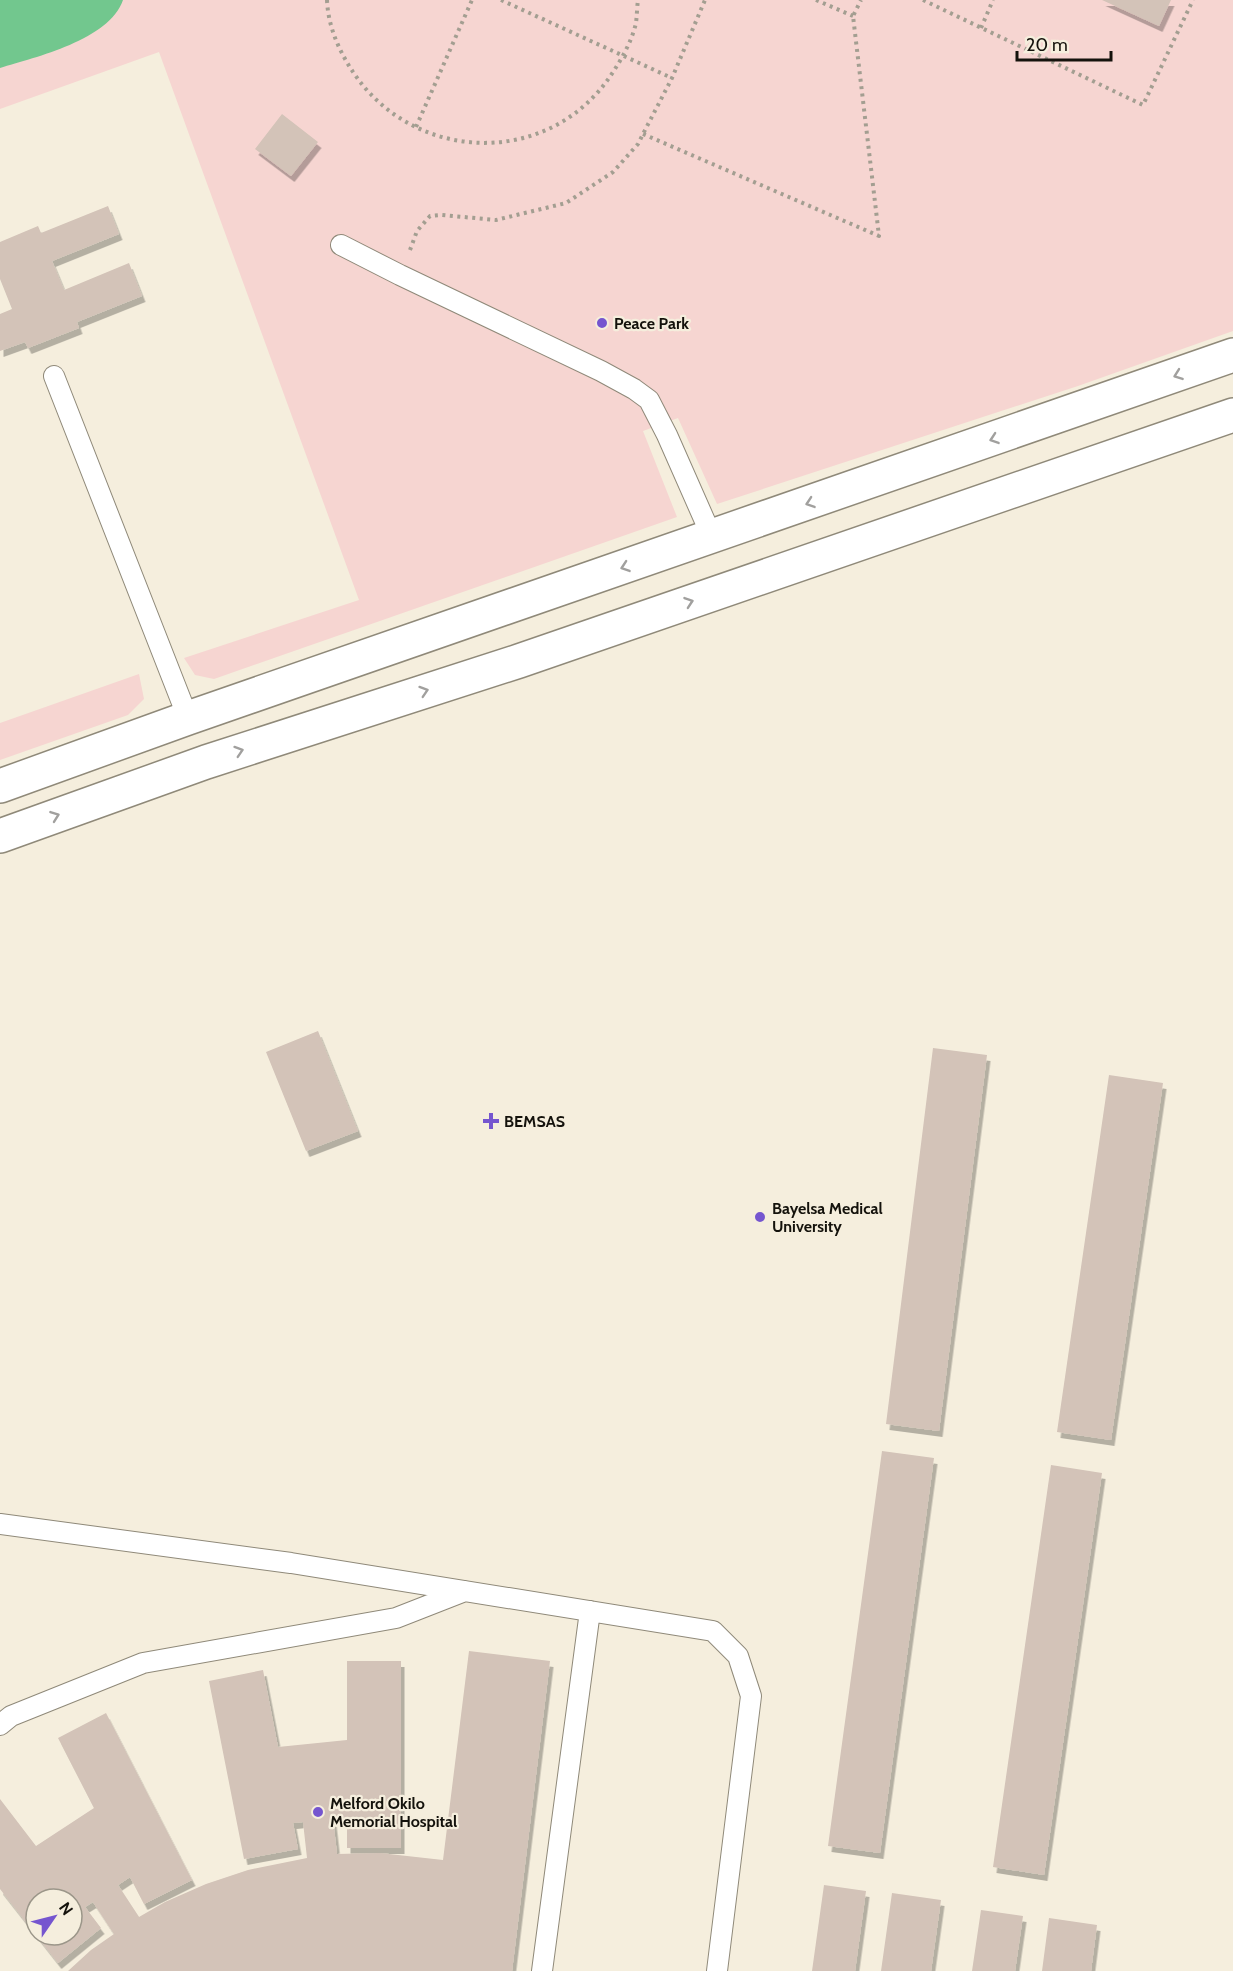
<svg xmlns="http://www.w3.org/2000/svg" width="1233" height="1971" viewBox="0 0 1233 1971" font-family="Cabin,sans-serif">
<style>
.green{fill:#f6d5d1}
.water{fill:#72c78e}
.building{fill:#d3c3b8;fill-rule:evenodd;filter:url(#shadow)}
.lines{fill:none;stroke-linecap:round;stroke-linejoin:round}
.lane-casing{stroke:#8f8979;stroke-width:22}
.secondary-casing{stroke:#8f8979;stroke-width:36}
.path{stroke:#a39e91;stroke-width:4;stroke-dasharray:3 4.5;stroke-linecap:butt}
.lane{stroke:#fff;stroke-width:20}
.secondary{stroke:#fff;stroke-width:33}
.oneway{stroke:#a1a09e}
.poi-dot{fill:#7555cf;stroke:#f5eedd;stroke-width:2}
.labels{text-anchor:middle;stroke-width:4.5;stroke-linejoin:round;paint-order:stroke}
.poi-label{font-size:16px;font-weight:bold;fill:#14120c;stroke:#f5eedd;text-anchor:start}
</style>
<defs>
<filter id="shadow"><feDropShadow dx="3.5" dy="6" stdDeviation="0" flood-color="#0004"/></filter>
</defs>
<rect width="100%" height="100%" fill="#f5eedd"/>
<path class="green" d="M 0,0 L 1233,0 L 1233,331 L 1078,386 L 717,504 L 678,418 L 643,431 L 677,517 L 214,679 L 195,675 L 184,658 L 359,600 L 159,52 L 0,109 Z
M 139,674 L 144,699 L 128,715 L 0,760 L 0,723 Z"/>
<path class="water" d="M 0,0 L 123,0 C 109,40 36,57 0,68 Z"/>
<path class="building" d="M 1102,0 L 1171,0 L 1159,26 Z
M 282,114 L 318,142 L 291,176 L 255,149 Z
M 108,206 L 119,234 L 52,261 L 64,290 L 129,263 L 142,296 L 77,322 L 79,328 L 28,348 L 25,342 L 0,351 L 0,314 L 12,309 L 0,279 L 0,242 L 38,226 L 41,233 Z
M 318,1031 L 358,1131 L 306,1151 L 266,1052 Z
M 933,1048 L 987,1055 L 939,1431 L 886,1424 Z
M 1109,1075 L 1163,1083 L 1111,1440 L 1057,1432 Z
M 882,1451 L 934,1458 L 880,1853 L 828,1846 Z
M 1051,1465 L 1102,1473 L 1044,1875 L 993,1867 Z
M 469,1651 L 550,1661 L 512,1971 L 68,1971 L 91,1950 L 114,1934 L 93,1902 L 85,1907 L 101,1928 L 58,1963 L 0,1889 L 0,1799 L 36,1846 L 94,1808 L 58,1738 L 106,1713 L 192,1880 L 144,1904 L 130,1877 L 118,1885 L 139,1917 L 165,1902 L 206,1884 L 248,1870 L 307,1858 L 303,1822 L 293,1823 L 298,1849 L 244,1859 L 209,1681 L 263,1670 L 278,1747 L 347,1740 L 347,1661 L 401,1661 L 401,1848 L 347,1848 L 347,1817 L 333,1819 L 337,1854 L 380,1853 L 443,1860 ZM 36,1899 L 72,1899 L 72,1935 L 36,1935 Z
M 824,1885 L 866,1891 L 855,1971 L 812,1971 Z
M 892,1893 L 941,1900 L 931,1971 L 881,1971 Z
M 981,1910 L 1023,1916 L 1015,1971 L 972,1971 Z
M 1049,1918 L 1097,1925 L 1091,1971 L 1042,1971 Z"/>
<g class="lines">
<g class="lane-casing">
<path id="lane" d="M 341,245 L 400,275 L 601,371 L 634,389 L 649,400 L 667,435 L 712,537
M 54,376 L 188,718
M 0,1524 L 291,1563 L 713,1631 L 738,1656 L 751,1696 L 717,1971
M 0,1725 L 11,1716 L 143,1663 L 396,1618 L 465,1591
M 542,1971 L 590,1611"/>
</g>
<g class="secondary-casing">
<path id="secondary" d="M 0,786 L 188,718 L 1233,355
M 0,836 L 206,762 L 519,661 L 1233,415"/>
</g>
<path class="path" d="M 327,0 C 328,26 339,51 353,72 C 415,165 552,168 613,72 C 623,57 632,40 636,23 C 637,15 637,7 638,0
M 501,0 L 672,78
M 816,0 L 853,16
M 923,0 L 1143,105 L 1193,0
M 981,28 L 993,0
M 416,127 L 472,0
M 643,134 L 879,236 L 853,16 L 861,0
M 410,250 L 417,231 L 430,216 L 442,215 L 496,220 L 566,203 L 613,172 L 638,144 L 643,134 L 672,78 L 705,0"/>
<use href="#lane" class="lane"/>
<use href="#secondary" class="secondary"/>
</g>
<defs><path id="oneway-chevron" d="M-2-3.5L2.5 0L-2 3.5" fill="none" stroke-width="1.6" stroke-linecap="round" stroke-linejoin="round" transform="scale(1.5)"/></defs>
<g class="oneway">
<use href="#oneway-chevron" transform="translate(1178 375) rotate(160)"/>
<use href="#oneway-chevron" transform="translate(994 439) rotate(161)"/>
<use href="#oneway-chevron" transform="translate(810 503) rotate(161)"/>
<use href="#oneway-chevron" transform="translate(625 567) rotate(161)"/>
<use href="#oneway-chevron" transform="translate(689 602) rotate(-19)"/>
<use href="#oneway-chevron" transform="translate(424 691) rotate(-18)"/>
<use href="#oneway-chevron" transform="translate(239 751) rotate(-18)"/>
<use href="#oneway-chevron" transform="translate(55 816) rotate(-20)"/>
</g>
<g class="poi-dot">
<circle cx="602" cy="323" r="6"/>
<path d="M488 1112h6v6h6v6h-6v6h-6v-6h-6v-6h6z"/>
<circle cx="760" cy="1217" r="6"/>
<circle cx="318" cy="1812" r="6"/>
</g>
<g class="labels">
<g class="poi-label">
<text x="614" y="329">Peace Park</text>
<text x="504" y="1127">BEMSAS</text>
<text x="772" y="1214">Bayelsa Medical<tspan x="772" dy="18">University</tspan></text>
<text x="330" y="1809">Melford Okilo<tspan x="330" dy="18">Memorial Hospital</tspan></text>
</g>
</g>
<g transform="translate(54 1917) rotate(55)"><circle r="28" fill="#f5eedd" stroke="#9b9689" stroke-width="1.5"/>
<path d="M0-4.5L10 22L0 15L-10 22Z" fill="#7555cf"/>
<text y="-9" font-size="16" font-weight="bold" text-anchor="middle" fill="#14120c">N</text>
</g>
<path d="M1017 51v9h94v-9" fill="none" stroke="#14120c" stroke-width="3"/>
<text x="1026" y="51" font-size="18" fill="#14120c" stroke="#f5eedd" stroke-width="4.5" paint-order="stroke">20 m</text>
</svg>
